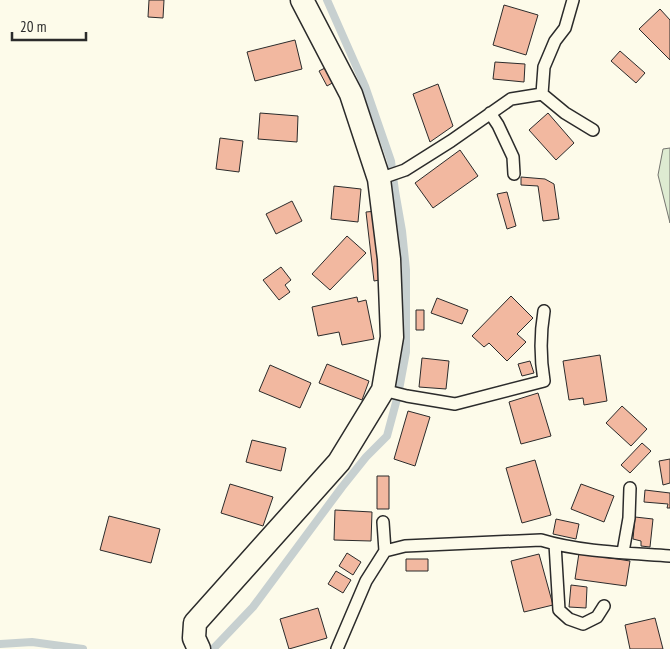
<svg xmlns="http://www.w3.org/2000/svg" width="670" height="649" viewBox="0 0 670 649" font-family="'PT Sans Narrow',sans-serif">
<style>
.green{fill:#deebd1;stroke:#74746e}
.lines{fill:none;stroke-linecap:round;stroke-linejoin:round}
.stream{stroke:#c7d0d0;stroke-width:8}
.building{fill:#f2b8a0;stroke:#2b2b2b}
.service-casing{stroke:#2b2b2b;stroke-width:14}
.minor-casing{stroke:#2b2b2b;stroke-width:25}
.service{stroke:#fdfbea;stroke-width:11}
.minor{stroke:#fdfbea;stroke-width:22}
</style>
<rect width="100%" height="100%" fill="#fdfbea"/>
<path class="green" d="M 670,148 L 670,223 L 658,175 L 663,149 Z"/>
<g class="lines">
<path class="stream" d="M 0,644 L 32,642 L 83,649
M 213,649 L 253,607 L 342,487 L 366,457 L 387,436 L 398,395 L 406,352 L 406,270 L 402,231 L 395,191 L 391,161 L 365,86 L 327,0"/>
</g>
<path class="building" d="M 149,0 L 164,0 L 163,18 L 148,17 Z
M 504,5 L 538,15 L 526,55 L 493,45 Z
M 660,9 L 670,20 L 670,60 L 639,29 Z
M 295,40 L 302,69 L 255,81 L 247,52 Z
M 620,51 L 645,73 L 636,83 L 611,61 Z
M 495,62 L 525,64 L 524,82 L 493,79 Z
M 327,67 L 334,82 L 327,86 L 319,71 Z
M 438,84 L 453,126 L 430,142 L 413,94 Z
M 260,113 L 298,116 L 297,142 L 258,139 Z
M 548,113 L 574,143 L 556,160 L 529,130 Z
M 220,138 L 243,141 L 239,172 L 216,169 Z
M 460,150 L 478,176 L 433,208 L 415,183 Z
M 521,177 L 545,179 L 554,184 L 559,219 L 543,221 L 538,186 L 521,185 Z
M 334,186 L 361,189 L 358,222 L 331,219 Z
M 507,192 L 516,226 L 507,229 L 497,194 Z
M 292,201 L 302,221 L 276,234 L 266,214 Z
M 377,211 L 385,279 L 374,281 L 366,212 Z
M 347,236 L 366,253 L 330,290 L 312,274 Z
M 281,267 L 291,280 L 285,285 L 290,292 L 279,300 L 263,280 Z
M 511,296 L 533,318 L 517,334 L 526,342 L 507,361 L 489,343 L 484,347 L 472,336 Z
M 357,297 L 358,302 L 366,300 L 374,339 L 342,345 L 339,332 L 318,336 L 312,307 Z
M 437,298 L 468,310 L 462,324 L 431,313 Z
M 416,310 L 424,310 L 424,330 L 416,330 Z
M 600,355 L 607,401 L 584,405 L 583,398 L 569,400 L 563,361 Z
M 422,358 L 449,361 L 446,389 L 419,387 Z
M 530,361 L 534,373 L 522,376 L 518,364 Z
M 327,364 L 369,381 L 362,400 L 319,383 Z
M 270,365 L 311,383 L 300,408 L 259,391 Z
M 538,393 L 551,436 L 521,444 L 509,402 Z
M 622,406 L 647,429 L 631,446 L 606,423 Z
M 408,411 L 430,417 L 415,466 L 394,459 Z
M 252,440 L 286,448 L 281,471 L 246,462 Z
M 642,443 L 651,451 L 630,473 L 621,465 Z
M 670,459 L 670,483 L 663,485 L 659,461 Z
M 535,460 L 551,515 L 522,523 L 506,468 Z
M 377,476 L 389,476 L 389,509 L 377,509 Z
M 230,484 L 273,497 L 263,526 L 221,513 Z
M 581,484 L 614,496 L 604,522 L 571,509 Z
M 645,490 L 670,493 L 670,508 L 667,508 L 668,504 L 644,502 Z
M 335,510 L 372,512 L 371,541 L 334,540 Z
M 109,516 L 160,529 L 151,563 L 100,550 Z
M 635,517 L 653,519 L 650,547 L 641,546 L 641,541 L 633,539 Z
M 556,519 L 579,524 L 576,539 L 553,534 Z
M 347,553 L 361,562 L 353,575 L 339,566 Z
M 579,553 L 630,561 L 626,586 L 575,579 Z
M 539,554 L 553,605 L 524,612 L 511,561 Z
M 406,559 L 428,559 L 428,571 L 406,571 Z
M 336,571 L 351,580 L 343,593 L 328,584 Z
M 571,585 L 587,587 L 586,608 L 569,607 Z
M 318,608 L 327,638 L 289,649 L 280,619 Z
M 655,618 L 663,649 L 630,649 L 625,625 Z"/>
<g class="lines">
<g class="service-casing">
<path id="service" d="M 542,94 L 544,67 L 555,41 L 565,28 L 573,0
M 490,113 L 498,125 L 513,157 L 514,174
M 379,179 L 405,170 L 451,141 L 511,99 L 542,94 L 565,113 L 593,130
M 383,390 L 407,396 L 455,404 L 544,381 C 540,357 540,335 544,311
M 383,522 L 385,551
M 555,544 L 559,610 L 569,619 L 583,624 L 597,617 L 604,606
M 623,552 L 629,518 L 630,488
M 337,649 L 366,581 L 385,551 L 405,546 L 541,540 C 580,552 629,553 670,556"/>
</g>
<g class="minor-casing">
<path id="minor" d="M 199,649 L 194,638 L 195,623 L 339,462 L 383,390 L 392,337 L 389,259 L 379,179 L 351,94 L 302,0"/>
</g>
<use href="#service" class="service"/>
<use href="#minor" class="minor"/>
</g>
<path d="M12 32v8h74v-8" fill="none" stroke="#2b2b2b" stroke-width="2.5"/>
<text x="20" y="32" font-size="15" fill="#2b2b2b" stroke="#fdfbea" stroke-width="4" paint-order="stroke">20 m</text>
</svg>
